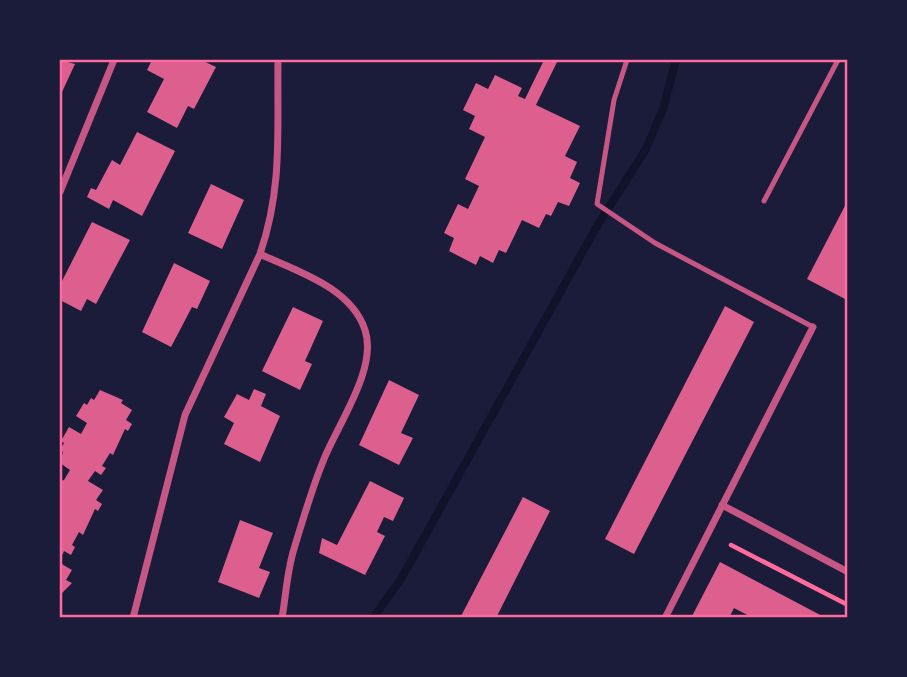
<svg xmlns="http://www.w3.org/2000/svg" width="907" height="677" viewBox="0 0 907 677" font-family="'Titillium Web',sans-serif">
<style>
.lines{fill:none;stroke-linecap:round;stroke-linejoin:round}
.stream{stroke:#12122b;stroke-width:8}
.building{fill:#dd5f8e}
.path{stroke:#ff6b9d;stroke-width:4.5}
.service{stroke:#c65784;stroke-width:5}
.minor{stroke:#c65784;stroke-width:7}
.neatline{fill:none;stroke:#ff6b9d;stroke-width:2.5}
</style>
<rect width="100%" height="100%" fill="#1b1b3a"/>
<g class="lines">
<path class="stream" d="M 373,618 L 401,579 L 597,226 L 646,149 L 663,109 L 676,60"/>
</g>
<path class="building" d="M 60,60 L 75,64 L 62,92 L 60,91 Z
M 152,60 L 201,60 L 216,67 L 194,109 L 188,106 L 177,128 L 147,112 L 164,79 L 147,70 Z
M 544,60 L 558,60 L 536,105 L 580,126 L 565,156 L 577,162 L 570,178 L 580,183 L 569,206 L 558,202 L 551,216 L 546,214 L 539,228 L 522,220 L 506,253 L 499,250 L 493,263 L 480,256 L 476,265 L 449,251 L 454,238 L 444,233 L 458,204 L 468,209 L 479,186 L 465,179 L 485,137 L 469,129 L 475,116 L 463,110 L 476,83 L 488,89 L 495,75 L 522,88 L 518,96 L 525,99 Z
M 137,132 L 175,151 L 142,216 L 113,200 L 109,209 L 87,197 L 91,188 L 96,190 L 112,160 L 120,165 Z
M 211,184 L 244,200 L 222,249 L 188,233 Z
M 848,200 L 848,293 L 845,299 L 807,279 Z
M 92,222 L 130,240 L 96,304 L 87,299 L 81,311 L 60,300 L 60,285 Z
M 174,263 L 210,281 L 197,309 L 192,307 L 171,347 L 142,332 Z
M 725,306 L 754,322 L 634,554 L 605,539 Z
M 293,307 L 323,321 L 305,361 L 312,364 L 300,390 L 262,371 Z
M 389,380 L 419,395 L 401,433 L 413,438 L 399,465 L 359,445 Z
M 254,389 L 266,394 L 261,406 L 280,416 L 260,462 L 224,444 L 234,423 L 224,417 L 237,394 L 249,400 Z
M 100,390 L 123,400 L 121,403 L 132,410 L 126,420 L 132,424 L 128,431 L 125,429 L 113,455 L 110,453 L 102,466 L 106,468 L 101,475 L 95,471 L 88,481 L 103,490 L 96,500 L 102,504 L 98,511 L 95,509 L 83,535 L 79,532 L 72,545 L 75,547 L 71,555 L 64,551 L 60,560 L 60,481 L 64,480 L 70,470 L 60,463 L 63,452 L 60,450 L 64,443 L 61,441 L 69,427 L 81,434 L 87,423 L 76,416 L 84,403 L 87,405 L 91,398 L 94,400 Z
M 370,481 L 404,498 L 393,521 L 384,517 L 377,532 L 385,536 L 365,575 L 319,553 L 322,538 L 337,545 Z
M 523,497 L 550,511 L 496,618 L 460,618 Z
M 240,520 L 273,533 L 259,568 L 270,572 L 259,598 L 218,582 Z
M 720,562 L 826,618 L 753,618 L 734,608 L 729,618 L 691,618 Z
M 60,563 L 72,570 L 66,580 L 72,583 L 60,595 Z"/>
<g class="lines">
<path class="path" d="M 731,545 L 848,605"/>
<path class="service" d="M 627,60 L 614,100 L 597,204 L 655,243 L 813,327
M 764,201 L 838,60"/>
<path class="minor" d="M 60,192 L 114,60
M 260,254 C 296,271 351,287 365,330 C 378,368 338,424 324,459 C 312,488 303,519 294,549 C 287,571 286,595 282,618
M 722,505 L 848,572
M 133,618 L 185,415 L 260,254 C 283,187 277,130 278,60
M 665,618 L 813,327"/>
</g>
<rect width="907" height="677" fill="none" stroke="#1b1b3a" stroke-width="122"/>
<rect x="61" y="61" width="785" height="555" class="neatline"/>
</svg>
